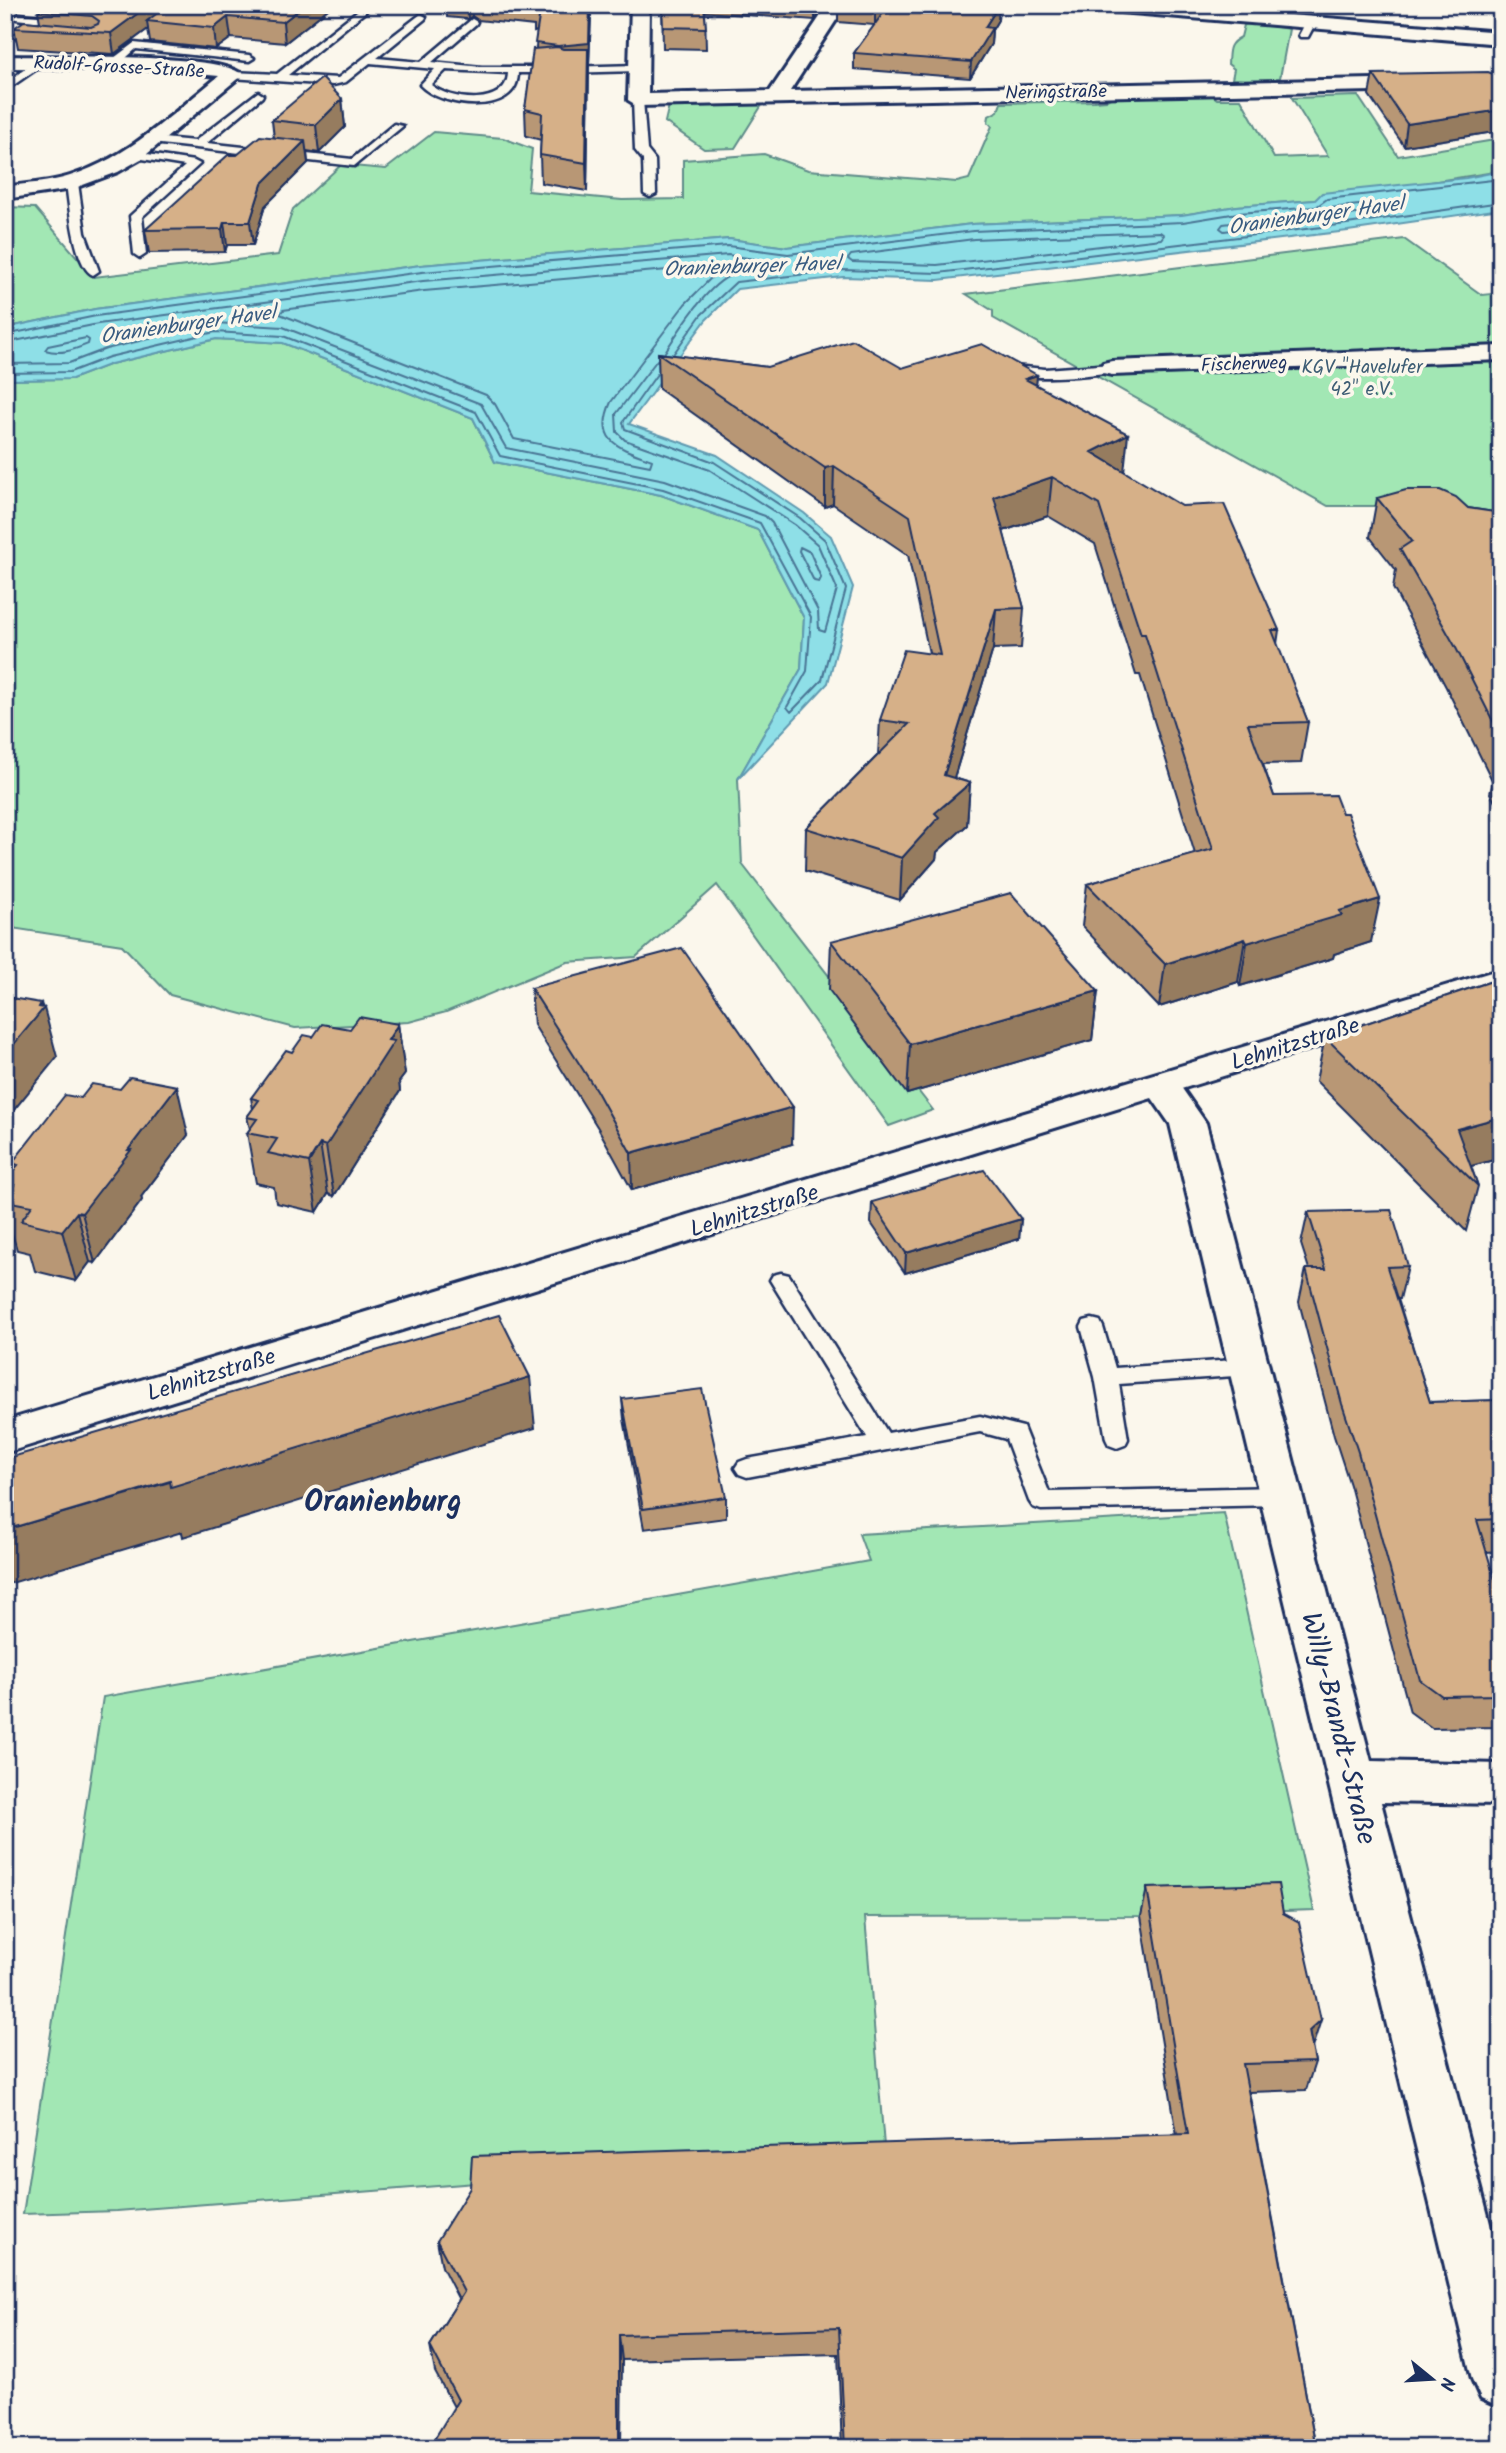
<svg xmlns="http://www.w3.org/2000/svg" width="1506" height="2453" viewBox="0 0 1506 2453" font-family="Kalam,sans-serif">
<style>
.green{fill:#a2e7b4;stroke:#5e8b89;stroke-width:2}
.water{fill:#8edfe7;stroke:#6099b0;stroke-width:2}
.lines{fill:none;stroke-linecap:round;stroke-linejoin:round}
.shore{stroke:#497595;stroke-width:2}
.service-casing{stroke:#1b2f5e;stroke-width:5}
.minor-casing{stroke:#1b2f5e;stroke-width:6}
.secondary-casing{stroke:#1b2f5e;stroke-width:6}
.service{fill:#fbf7ec;fill-rule:evenodd}
.minor{fill:#fbf7ec;fill-rule:evenodd}
.secondary{fill:#fbf7ec;fill-rule:evenodd}
.wall{fill:#b89775;stroke:#1b2f5e;stroke-width:2}
.shaded-wall{fill:#967b5f;stroke:#1b2f5e;stroke-width:2}
.building{fill:#d6b088;stroke:#1b2f5e;stroke-width:2}
.labels{text-anchor:middle;stroke-width:7;stroke-linejoin:round;paint-order:stroke}
.far-street-label{font-size:19px;fill:#1b2f5e;stroke:#fbf7ec}
.far-park-label{font-size:19px;fill:#3d5d74;stroke:#fbf7ec}
.far-water-label{font-size:21px;font-style:italic;fill:#385b80;stroke:#fbf7ec}
.street-label{font-size:23px;fill:#1b2f5e;stroke:#fbf7ec}
.near-street-label{font-size:28px;fill:#1b2f5e;stroke:#fbf7ec}
.district-label{font-size:30px;font-weight:bold;fill:#1b2f5e;stroke:#fbf7ec}
</style>
<rect width="100%" height="100%" fill="#fbf7ec"/>
<filter id="ink" filterUnits="userSpaceOnUse"><feTurbulence type="fractalNoise" baseFrequency=".0143" numOctaves="2"/><feDisplacementMap in="SourceGraphic" scale="14" xChannelSelector="R" yChannelSelector="G"/><feConvolveMatrix kernelMatrix="1 2 1 2 8 2 1 2 1" color-interpolation-filters="sRGB"/></filter>
<g filter="url(#ink)">
<path class="green" d="M 1253,23 L 1289,29 L 1280,78 L 1277,78 L 1276,83 C 1260,84 1248,79 1232,79 L 1234,69 L 1228,64 C 1229,51 1227,44 1241,37 L 1244,25 Z
M 1207,91 L 1217,99 L 1241,99 L 1274,158 L 1328,156 L 1292,98 L 1358,96 L 1398,156 L 1501,139 L 1501,171 L 1315,200 L 1237,206 L 1182,215 L 972,224 L 787,247 L 729,239 L 421,265 L 95,309 L 5,328 L 5,207 L 35,208 L 94,277 L 278,255 L 293,209 L 341,165 L 386,169 L 434,132 L 503,138 L 532,149 L 528,191 L 622,200 L 683,199 L 683,160 L 764,154 L 808,170 L 957,182 L 969,179 L 992,126 L 988,122 L 989,116 L 998,111 L 1001,103 L 1094,101 L 1107,100 L 1112,97 Z
M 669,105 L 762,105 L 735,148 L 704,149 L 665,122 Z
M 1404,239 L 1482,295 L 1501,293 L 1501,528 L 1382,506 L 1328,506 L 993,318 L 993,311 L 966,294 Z
M 216,339 L 283,343 L 473,418 L 495,462 L 661,495 L 758,530 L 804,618 L 801,669 L 738,779 L 742,864 L 933,1110 L 889,1126 L 717,885 L 636,957 L 567,962 L 446,1012 L 409,1022 L 295,1028 L 170,995 L 122,945 L 5,927 L 5,380 L 72,379 L 111,364 Z
M 1224,1513 L 1314,1910 L 1141,1916 L 865,1917 L 886,2170 L 476,2183 L 117,2211 L 23,2214 L 103,1697 L 869,1561 L 859,1534 Z"/>
<path class="water" d="M 1501,171 L 1501,209 L 1348,231 L 938,280 L 843,277 L 737,289 L 706,320 L 629,424 L 717,455 L 804,513 L 831,536 L 853,587 L 828,683 L 738,779 L 801,669 L 804,618 L 758,530 L 661,495 L 495,462 L 473,418 L 283,343 L 216,339 L 111,364 L 72,379 L 5,380 L 5,328 L 95,309 L 421,265 L 729,239 L 787,247 L 972,224 L 1182,215 L 1237,206 L 1315,200 L 1322,193 L 1466,178 Z"/>
<g class="lines">
<path class="shore" d="M 1398,201 L 1402,204 L 1399,208 L 1328,218 L 1324,215 L 1330,208 Z
M 1256,220 L 1259,223 L 1257,227 L 1224,231 L 1220,228 L 1223,224 Z
M 1160,232 L 1164,235 L 1161,239 L 937,265 L 852,262 L 848,259 L 851,255 L 974,239 Z
M 714,266 L 717,272 L 685,304 L 611,402 C 593,442 620,448 652,460 L 650,466 L 514,439 L 495,404 L 486,395 L 280,314 L 283,310 L 424,291 Z
M 5,335 L 96,316 L 422,272 L 728,246 L 788,254 L 973,231 L 1183,222 L 1238,213 L 1316,207 L 1327,199 L 1501,179
M 86,338 L 89,340 L 88,344 C 73,350 61,355 45,350 L 48,346 Z
M 5,343 L 98,324 L 423,281 L 728,255 L 786,264 L 784,270 C 768,272 750,269 734,274 C 709,282 679,330 665,352
M 674,353 L 701,315 L 736,282 L 843,270 L 938,273 L 1347,224 L 1501,202
M 5,364 L 69,363 L 106,349 L 215,323 L 283,327 L 481,404 L 506,448 L 665,480 L 765,516 L 772,523 L 818,611 L 819,630 L 825,632 L 837,589 L 818,545 L 795,525 L 710,470 L 625,440 L 617,432 L 616,414 L 657,360
M 5,373 L 70,372 L 109,357 L 215,332 L 283,336 L 476,412 L 500,456 L 663,489 L 760,523 L 811,617 L 807,671 L 787,707 L 791,712 L 822,680 L 846,589 L 825,540 L 800,518 L 714,462 L 625,429 L 623,422 L 657,374
M 800,547 L 810,552 L 821,578 L 819,582 L 814,581 L 799,551 Z"/>
<g class="service-casing">
<path id="service" d="M 362,7 L 367,10 L 365,12 L 288,75 L 338,78 L 421,14 L 426,17 L 425,19 L 377,58 L 421,62 L 472,19 L 477,22 L 476,24 L 432,62 L 482,67 L 554,67 L 559,70 L 564,67 L 638,65 L 643,68 L 638,71 L 564,73 L 559,70 L 554,73 L 518,73 C 518,117 441,108 420,85 L 435,69 L 370,63 L 346,82 L 333,85 L 232,78 L 227,75 L 232,72 L 277,74 ZM 446,70 L 508,73 C 507,108 450,101 431,85 Z
M 20,14 L 68,19 L 73,22 L 68,25 L 16,19 L 15,17 Z
M 1307,20 L 1316,22 L 1308,37 L 1300,37 L 1299,35 Z
M 5,31 L 44,35 L 49,38 L 44,41 L 5,37 Z
M 134,43 L 249,55 L 254,58 L 249,61 L 136,49 L 118,65 L 110,65 L 110,61 Z
M 38,60 L 47,62 L 5,91 L 5,83 Z
M 258,92 L 263,95 L 262,97 L 207,143 L 352,159 L 394,124 L 403,126 L 354,166 L 152,143 L 146,140 L 152,137 L 195,141 Z
M 638,97 L 643,100 L 647,150 L 655,160 L 656,194 L 650,197 L 644,194 L 643,160 L 635,150 L 633,100 Z
M 134,152 L 194,161 L 200,164 L 142,217 L 146,254 L 140,258 L 134,254 L 130,216 L 185,166 L 130,157 L 130,153 Z
M 72,180 L 78,183 L 85,233 L 99,271 L 93,275 C 74,267 69,203 66,183 Z
M 1112,364 L 1119,368 L 1117,371 C 1096,375 1023,383 1007,370 L 1014,366 L 1045,369 Z
M 781,1273 L 789,1275 L 888,1433 L 980,1416 L 1023,1427 L 1049,1492 L 1282,1487 L 1290,1490 L 1294,1496 L 1290,1502 L 1282,1505 L 1041,1510 L 1033,1507 L 1029,1501 L 1006,1439 L 980,1432 L 747,1477 L 739,1474 L 735,1468 L 739,1462 L 747,1459 L 867,1437 L 770,1280 L 773,1275 Z
M 1092,1319 L 1100,1321 L 1103,1327 L 1115,1368 L 1249,1359 L 1257,1361 L 1260,1367 L 1257,1373 L 1249,1375 L 1119,1384 L 1128,1439 L 1125,1445 L 1117,1448 L 1109,1445 L 1106,1439 L 1095,1377 L 1081,1327 L 1084,1321 Z"/>
</g>
<g class="minor-casing">
<path id="minor" d="M 631,5 L 649,5 L 648,94 L 770,91 L 828,5 L 846,5 L 790,91 L 1423,78 L 1433,84 L 1423,90 L 638,106 L 628,100 Z
M 5,56 C 42,57 224,52 242,75 L 141,159 L 118,172 L 72,189 L 5,199 L 5,187 C 26,183 50,183 70,176 C 128,158 172,114 219,76 L 144,69 L 5,68 Z
M 1501,346 L 1501,360 L 1112,375 L 1103,373 L 1100,368 L 1103,363 L 1112,361 Z
M 1161,1073 L 1174,1077 L 1206,1123 L 1371,1761 L 1501,1764 L 1501,1804 L 1381,1802 L 1501,2266 L 1501,2408 L 1481,2399 L 1472,2379 L 1170,1124 L 1143,1085 L 1148,1077 Z"/>
</g>
<g class="secondary-casing">
<path id="secondary" d="M 1087,5 L 1166,5 L 1501,32 L 1501,44 L 1096,10 Z
M 1501,969 L 1501,990 L 5,1453 L 5,1421 Z"/>
</g>
<use href="#service" class="service"/>
<use href="#minor" class="minor"/>
<use href="#secondary" class="secondary"/>
</g>
<path class="wall" d="M 63,5 L 333,5 L 285,43 L 231,38 L 216,49 L 150,42 L 148,29 L 114,54 L 18,48 L 14,28 L 40,22 L 38,11 L 63,6 Z
M 446,5 L 593,5 L 591,14 L 589,64 L 587,191 L 541,183 L 540,155 L 541,140 L 526,136 L 525,109 L 536,49 L 537,31 L 534,32 L 534,26 L 478,20 L 472,16 L 468,19 L 447,17 Z
M 662,5 L 825,5 L 815,20 L 705,12 L 706,49 L 663,48 Z
M 838,5 L 999,5 L 998,20 L 992,30 L 991,44 L 970,78 L 854,69 L 854,53 L 875,25 L 838,22 Z
M 1373,74 L 1501,77 L 1501,131 L 1404,146 L 1369,95 Z
M 342,99 L 345,127 L 319,153 L 307,151 L 308,163 L 265,206 L 253,245 L 227,245 L 225,252 L 149,253 L 145,230 L 237,155 L 274,138 L 272,120 Z
M 658,353 L 767,367 L 902,368 L 1037,375 L 1036,384 L 1124,471 L 1279,630 L 1277,644 L 1308,722 L 1301,763 L 1263,764 L 1274,796 L 1371,942 L 1334,954 L 1333,958 L 1240,986 L 1238,982 L 1159,1007 L 1082,926 L 1087,884 L 1195,854 L 1140,675 L 1136,675 L 1095,544 L 1048,516 L 1003,531 L 1024,608 L 1021,648 L 993,649 L 954,778 L 970,783 L 967,825 L 937,852 L 936,859 L 900,900 L 805,871 L 806,828 L 878,755 L 880,720 L 929,653 L 908,555 L 833,504 L 825,507 L 659,389 Z
M 1377,498 L 1468,508 L 1501,513 L 1501,813 L 1490,793 L 1493,782 L 1446,687 L 1393,588 L 1396,570 L 1370,537 Z
M 831,941 L 1098,991 L 1092,1040 L 907,1094 L 829,990 Z
M 1501,978 L 1501,1158 L 1471,1166 L 1478,1186 L 1466,1231 L 1316,1081 L 1325,1037 Z
M 531,988 L 792,1144 L 632,1190 L 598,1128 L 534,1025 Z
M 398,1024 L 405,1074 L 399,1082 L 400,1091 L 334,1196 L 328,1194 L 317,1212 L 276,1203 L 274,1187 L 256,1183 L 247,1133 L 250,1129 L 247,1117 L 253,1109 L 251,1098 L 292,1052 L 350,1029 Z
M 120,1089 L 188,1135 L 141,1197 L 142,1200 L 95,1263 L 90,1262 L 76,1281 L 35,1271 L 30,1253 L 17,1250 L 5,1210 L 5,1196 L 7,1194 L 5,1187 L 5,1181 L 14,1170 L 12,1163 L 81,1098 Z
M 872,1202 L 1021,1219 L 1019,1239 L 905,1273 L 871,1223 Z
M 1308,1212 L 1408,1266 L 1400,1299 L 1398,1299 L 1430,1402 L 1501,1400 L 1501,1551 L 1486,1552 L 1501,1600 L 1501,1727 L 1432,1728 L 1410,1712 L 1350,1485 L 1334,1436 L 1299,1302 L 1306,1269 L 1309,1269 L 1301,1244 Z
M 622,1399 L 726,1497 L 726,1518 L 644,1529 L 624,1419 Z
M 1147,1888 L 1312,2048 L 1315,2062 L 1306,2090 L 1249,2092 L 1316,2448 L 842,2448 L 838,2354 L 622,2360 L 454,2407 L 435,2372 L 430,2346 L 459,2300 L 442,2267 L 437,2241 L 1177,2135 L 1141,1916 Z"/>
<path class="shaded-wall" d="M 103,5 L 117,5 L 105,19 Z
M 149,5 L 178,5 L 147,21 L 148,29 L 114,54 L 111,33 Z
M 305,5 L 333,5 L 285,43 L 283,22 Z
M 467,5 L 471,5 L 472,16 L 468,19 Z
M 590,5 L 593,5 L 591,14 L 589,64 L 587,191 L 586,163 L 559,67 L 558,46 Z
M 815,5 L 825,5 L 815,20 Z
M 875,5 L 890,5 L 875,25 Z
M 999,5 L 998,20 L 992,30 L 991,44 L 970,78 L 971,62 L 985,27 Z
M 228,17 L 231,38 L 216,49 L 214,28 Z
M 342,99 L 345,127 L 319,153 L 316,125 Z
M 1501,110 L 1501,131 L 1404,146 L 1407,124 Z
M 305,141 L 308,163 L 265,206 L 253,245 L 250,222 L 262,184 Z
M 224,222 L 227,245 L 225,252 L 222,229 Z
M 1037,375 L 1034,412 L 1025,379 Z
M 1128,434 L 1124,472 L 1092,452 Z
M 834,466 L 833,504 L 825,507 L 825,468 Z
M 1052,477 L 1048,516 L 991,535 L 994,497 Z
M 996,609 L 993,649 L 946,804 L 970,783 L 967,825 L 937,852 L 936,859 L 900,900 L 902,858 L 935,813 L 944,775 Z
M 1380,899 L 1371,942 L 1334,954 L 1333,958 L 1240,986 L 1247,943 L 1339,911 Z
M 1245,939 L 1238,982 L 1159,1007 L 1165,964 Z
M 1098,991 L 1092,1040 L 907,1094 L 910,1044 Z
M 41,1003 L 43,1009 L 44,1008 L 57,1057 L 5,1121 L 5,1055 Z
M 398,1024 L 405,1074 L 399,1082 L 400,1091 L 334,1196 L 326,1146 Z
M 177,1086 L 188,1135 L 141,1197 L 142,1200 L 95,1263 L 82,1213 L 128,1150 Z
M 793,1107 L 792,1144 L 632,1190 L 631,1153 Z
M 1501,1117 L 1501,1158 L 1460,1169 L 1457,1129 Z
M 320,1144 L 328,1194 L 317,1212 L 309,1162 Z
M 77,1212 L 90,1262 L 76,1281 L 62,1231 Z
M 1021,1219 L 1019,1239 L 905,1273 L 906,1253 Z
M 530,1377 L 535,1428 L 183,1537 L 182,1532 L 5,1585 L 5,1530 Z
M 1321,2020 L 1312,2048 L 1309,2031 Z
M 619,2335 L 622,2360 L 621,2448 L 619,2448 Z"/>
<path class="building" d="M 47,5 L 104,10 L 112,5 L 149,5 L 111,33 L 14,28 L 24,21 L 91,27 L 98,24 L 99,21 L 92,16 L 38,11 Z
M 168,5 L 305,5 L 283,22 L 228,17 L 214,28 L 147,21 Z
M 530,5 L 590,5 L 589,43 L 558,46 L 535,43 L 540,11 L 533,11 L 533,6 Z
M 662,5 L 704,5 L 706,28 L 663,27 Z
M 889,5 L 999,5 L 985,27 L 992,28 L 971,62 L 854,53 Z
M 558,47 L 563,49 L 588,49 L 586,163 L 540,155 L 542,113 L 525,109 L 533,49 Z
M 1488,72 L 1501,77 L 1501,110 L 1407,124 L 1373,74 Z
M 322,78 L 342,99 L 316,125 L 272,120 Z
M 260,136 L 305,141 L 262,184 L 250,222 L 224,222 L 222,229 L 145,230 L 228,155 L 237,155 Z
M 853,340 L 902,368 L 982,344 L 1037,375 L 1025,379 L 1128,434 L 1092,452 L 1182,506 L 1224,504 L 1279,630 L 1272,630 L 1308,722 L 1248,724 L 1274,796 L 1335,795 L 1342,813 L 1347,813 L 1380,899 L 1339,911 L 1342,915 L 1247,943 L 1245,939 L 1165,964 L 1087,884 L 1213,849 L 1145,634 L 1141,634 L 1099,505 L 1052,477 L 994,497 L 1024,608 L 996,609 L 944,775 L 970,783 L 935,813 L 939,817 L 902,858 L 806,828 L 909,724 L 880,720 L 904,650 L 940,655 L 910,516 L 834,466 L 825,468 L 658,353 L 767,367 Z
M 1406,490 L 1440,490 L 1456,497 L 1468,508 L 1501,513 L 1501,737 L 1455,646 L 1400,549 L 1412,541 L 1377,498 Z
M 1011,893 L 1098,991 L 910,1044 L 831,941 Z
M 682,948 L 793,1107 L 631,1153 L 596,1090 L 531,988 Z
M 1501,978 L 1501,1117 L 1457,1129 L 1478,1186 L 1325,1037 Z
M 5,997 L 41,1003 L 39,1007 L 44,1008 L 5,1055 Z
M 359,1017 L 398,1024 L 388,1040 L 394,1041 L 326,1146 L 320,1144 L 309,1162 L 268,1153 L 277,1139 L 247,1133 L 257,1119 L 247,1117 L 259,1100 L 251,1098 L 286,1050 L 292,1052 L 304,1035 L 313,1037 L 322,1024 L 350,1029 Z
M 130,1077 L 177,1086 L 128,1150 L 131,1150 L 82,1213 L 77,1212 L 62,1231 L 21,1221 L 32,1206 L 5,1201 L 5,1196 L 14,1185 L 5,1183 L 5,1181 L 18,1165 L 12,1163 L 65,1095 L 81,1098 L 92,1084 L 120,1089 Z
M 984,1170 L 1021,1219 L 906,1253 L 872,1202 Z
M 1391,1210 L 1408,1266 L 1387,1267 L 1430,1402 L 1501,1400 L 1501,1519 L 1477,1520 L 1501,1600 L 1501,1695 L 1442,1696 L 1420,1680 L 1358,1452 L 1342,1404 L 1306,1269 L 1326,1269 L 1308,1212 Z
M 499,1315 L 530,1377 L 171,1487 L 170,1481 L 5,1530 L 5,1459 Z
M 702,1389 L 726,1497 L 643,1509 L 622,1399 Z
M 1278,1884 L 1283,1913 L 1299,1922 L 1321,2020 L 1309,2031 L 1315,2062 L 1243,2064 L 1316,2448 L 845,2448 L 839,2328 L 619,2335 L 619,2448 L 429,2448 L 458,2400 L 430,2346 L 464,2292 L 437,2241 L 470,2188 L 472,2156 L 1188,2134 L 1147,1888 Z"/>
</g>
<g class="labels">
<g class="far-street-label">
<text transform="translate(119 66) rotate(3)" y="7">Rudolf-Grosse-Straße</text>
<text transform="translate(1056 91) rotate(-1)" y="7">Neringstraße</text>
<text transform="translate(1244 363) rotate(-2)" y="7">Fischerweg</text>
</g>
<g class="far-park-label">
<text x="1362" y="373">KGV "Havelufer<tspan x="1362" dy="22">42" e.V.</tspan></text>
</g>
<g class="far-water-label">
<text transform="translate(1316 215) rotate(-8)" y="7">Oranienburger Havel</text>
<text transform="translate(752 266) rotate(-2)" y="7">Oranienburger Havel</text>
<text transform="translate(188 324) rotate(-8)" y="7">Oranienburger Havel</text>
</g>
<g class="street-label">
<text transform="translate(1295 1043) rotate(-17)" y="8">Lehnitzstraße</text>
<text transform="translate(754 1210) rotate(-17)" y="8">Lehnitzstraße</text>
<text transform="translate(211 1374) rotate(-17)" y="8">Lehnitzstraße</text>
</g>
<g class="near-street-label">
<text transform="translate(1340 1728) rotate(76)" y="10">Willy-Brandt-Straße</text>
</g>
<g class="district-label">
<text x="383" y="1511">Oranienburg</text>
</g>
</g>
<rect width="1506" height="2453" fill="none" stroke="#fbf7ec" stroke-width="28"/>
<rect x="14" y="14" width="1478" height="2425" fill="none" stroke="#1b2f5e" stroke-width="2.5" filter="url(#ink)"/>
<g transform="translate(1432 2379) rotate(108)" stroke="#fbf7ec" stroke-width="5" paint-order="stroke">
<path d="M0-5L12 26L0 18L-12 26Z" fill="#1b2f5e"/>
<text y="-10" font-size="19" font-weight="bold" text-anchor="middle" fill="#1b2f5e">N</text>
</g>
</svg>
